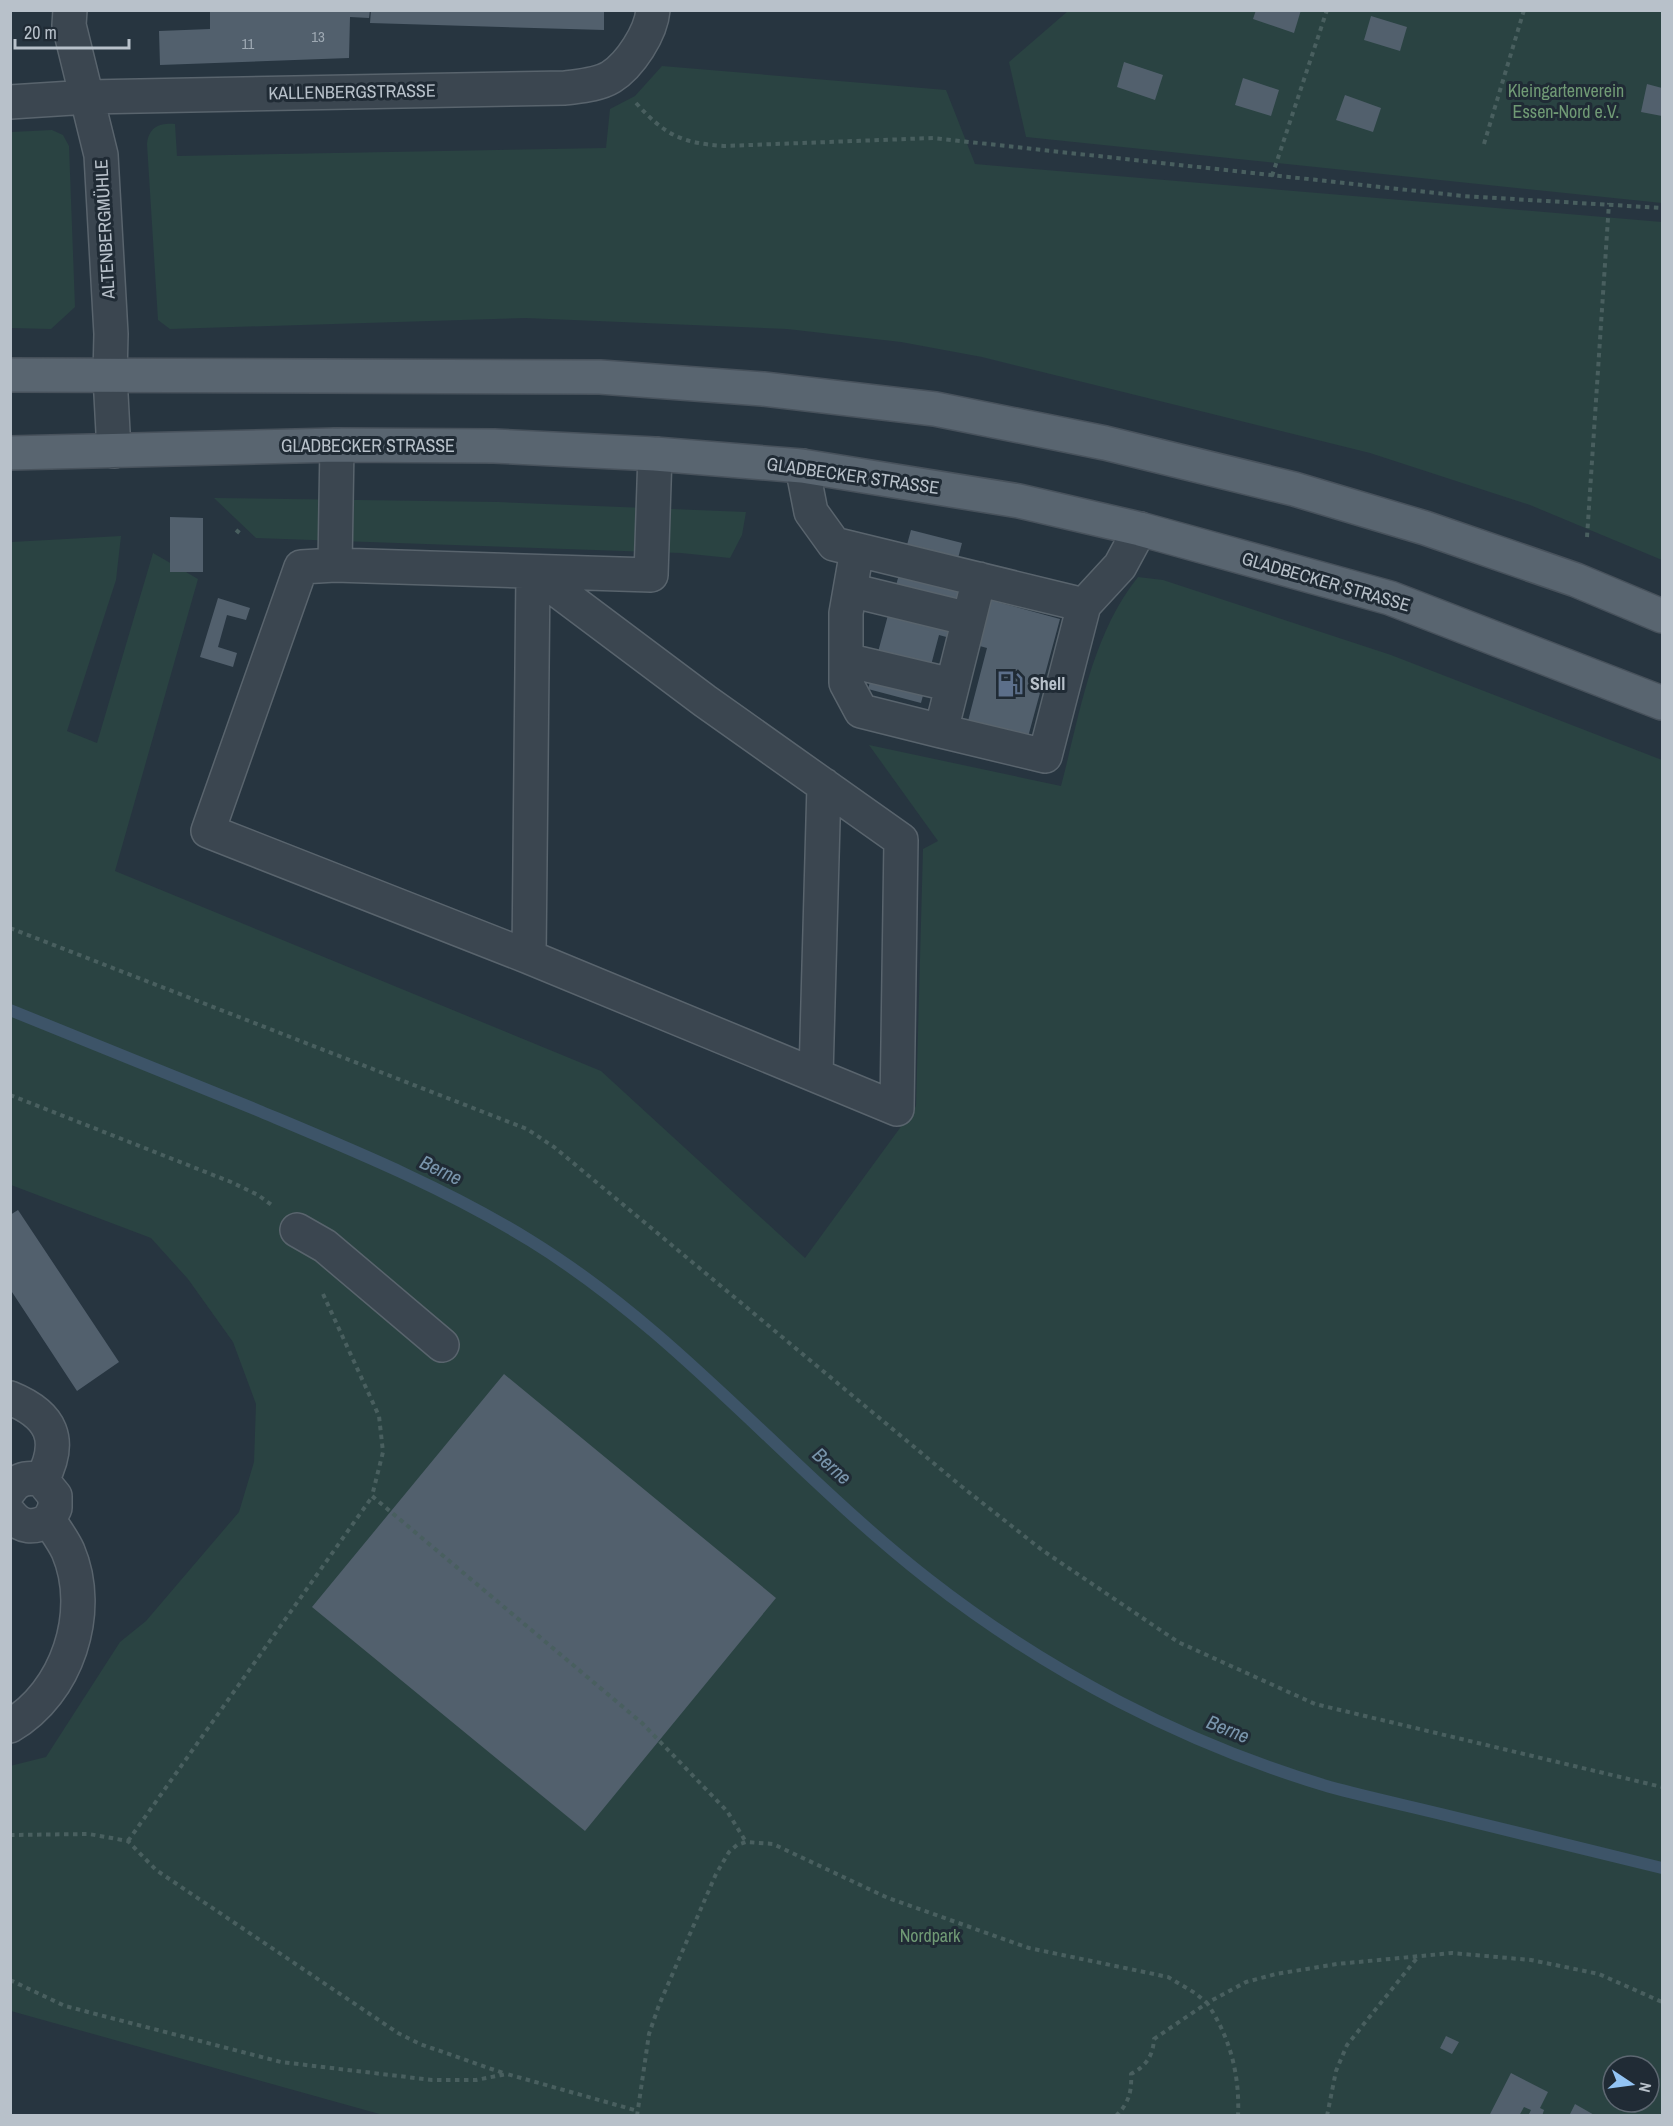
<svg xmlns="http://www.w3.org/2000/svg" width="1673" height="2126" viewBox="0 0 1673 2126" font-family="'Archivo Narrow',sans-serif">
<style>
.green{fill:#2a4342;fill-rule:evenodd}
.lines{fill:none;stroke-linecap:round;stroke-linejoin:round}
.stream{stroke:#3d5468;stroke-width:12}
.building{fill:#52606d}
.minor-casing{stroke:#59646d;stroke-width:36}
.major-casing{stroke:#48525c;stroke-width:36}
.path{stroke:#495f5f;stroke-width:4;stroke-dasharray:4.5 4.5;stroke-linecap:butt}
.minor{stroke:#3b4650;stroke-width:33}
.major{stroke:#596570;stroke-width:33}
.labels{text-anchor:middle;stroke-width:6;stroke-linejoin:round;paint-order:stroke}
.number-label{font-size:15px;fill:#9ea9b3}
.park-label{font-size:18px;fill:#709a75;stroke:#202b35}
.street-label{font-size:18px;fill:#b8c1ca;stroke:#202b35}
.poi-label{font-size:18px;font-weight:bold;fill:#b8c1ca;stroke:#202b35;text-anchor:start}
.water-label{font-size:20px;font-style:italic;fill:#7995ac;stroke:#202b35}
</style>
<rect width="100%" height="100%" fill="#273540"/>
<path class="green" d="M 1068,11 L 1662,11 L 1662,203 L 1026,137 L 1009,62 Z
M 662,66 L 946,90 L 975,164 L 1662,222 L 1662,560 L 1530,505 L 1370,453 L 982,357 L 901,342 L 787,329 L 525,318 L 170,329 L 158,320 L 147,144 C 149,127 159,123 175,124 L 177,156 L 606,148 L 610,109 L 635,96 Z
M 52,130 L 63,135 L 69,146 L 75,307 L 51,329 L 11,328 L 11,132 Z
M 214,498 L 498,502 L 746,512 L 742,535 L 730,558 L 681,553 L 256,538 Z
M 121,536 L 116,580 L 67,731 L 97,743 L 153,553 L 198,579 L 115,871 L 601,1071 L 805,1258 L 916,1106 L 923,849 L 938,841 L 869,745 L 1061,786 C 1080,714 1091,636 1138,577 L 1163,580 L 1391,655 L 1662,760 L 1662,2115 L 383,2115 L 11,2011 L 10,1766 L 46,1757 L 120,1642 L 146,1621 L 239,1512 L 254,1462 L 256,1404 L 233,1342 L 188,1279 L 151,1238 L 11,1185 L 11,542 ZM 1613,2066 L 1649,2066 L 1649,2102 L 1613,2102 Z"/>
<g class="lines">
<path class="stream" d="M 10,1010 C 92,1043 175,1077 257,1110 C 350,1149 444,1187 531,1241 C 680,1333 790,1471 928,1579 C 1047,1672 1185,1744 1330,1787 C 1367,1797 1404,1805 1441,1814 C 1515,1832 1589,1850 1662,1868"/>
</g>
<path class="building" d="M 210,10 L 370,10 L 369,18 L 350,17 L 349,58 L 160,65 L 159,31 L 210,29 Z
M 371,10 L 604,10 L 604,30 L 370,23 Z
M 1256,10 L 1301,10 L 1294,33 L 1253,19 Z
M 1371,16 L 1407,27 L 1400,51 L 1364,40 Z
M 1124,62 L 1163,75 L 1155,100 L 1117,87 Z
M 1243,78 L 1279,90 L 1271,116 L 1235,105 Z
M 1647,84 L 1662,88 L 1662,116 L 1641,112 Z
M 1345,95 L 1381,108 L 1373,132 L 1336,120 Z
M 170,517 L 203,518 L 203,572 L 170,572 Z
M 911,530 L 962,543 L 950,589 L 1060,619 L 1028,737 L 968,721 L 987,648 L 939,635 L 921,703 L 868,689 Z
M 218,598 L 250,608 L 246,620 L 227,615 L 218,647 L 237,653 L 233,667 L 200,657 Z
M 18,1210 L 119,1362 L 77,1391 L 10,1289 L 10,1215 Z
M 504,1374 L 776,1598 L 585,1831 L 312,1607 Z
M 1446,2036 L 1459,2042 L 1452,2054 L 1440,2048 Z
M 1511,2073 L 1548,2092 L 1540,2108 L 1544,2110 L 1542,2116 L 1528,2116 L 1531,2110 L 1524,2107 L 1519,2116 L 1489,2116 Z
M 1575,2104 L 1596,2116 L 1569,2116 Z"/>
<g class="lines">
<g class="minor-casing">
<path id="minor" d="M 70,10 L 69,25 L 101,155 L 111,334 L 110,376 L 114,451
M 10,102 L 88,97 L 565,88 C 579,86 598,85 611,77 C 630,65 651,33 653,10
M 802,466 L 811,512 L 834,544 L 1084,605 L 1120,566 L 1140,529
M 857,550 L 846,613 L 846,683 L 861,711 L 941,731 L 979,579
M 335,565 L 337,445
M 533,572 L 705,701 L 901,840 L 897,1109 L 529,957 L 208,831 L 301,567 L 335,565 L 651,575 L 655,454
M 850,590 L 969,619
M 846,660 L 952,685
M 941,731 L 1045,756 L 1084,605
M 529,957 L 533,572
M 816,1075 L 824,785
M 297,1230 L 325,1246 L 442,1345
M 10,1398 C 52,1415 63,1440 42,1480 L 55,1496 L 55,1508 L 49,1520 C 55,1530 63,1540 68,1551 C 94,1612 67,1693 10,1726
M 10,1490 C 18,1478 29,1477 42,1480
M 10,1514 C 21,1528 34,1529 49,1520"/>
</g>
<g class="major-casing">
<path id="major" d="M 10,375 L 600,377 L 763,389 L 935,409 L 1105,443 L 1294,489 L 1425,528 L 1576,580 L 1662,616
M 10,453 L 337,445 L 494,446 L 655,454 L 802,466 L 1019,501 L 1140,529 L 1390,598 L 1662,703"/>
</g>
<path class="path" d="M 636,103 C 665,135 681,143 724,146 L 933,138 L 1463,196 L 1662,208
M 1484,144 L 1524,10
M 1272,176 L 1327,10
M 236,530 L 242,535
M 1587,537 L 1609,203
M 10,928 L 527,1129 L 554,1147 L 961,1486 L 1042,1550 L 1178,1642 L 1315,1704 L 1662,1787
M 10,1095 L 231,1182 L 258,1195 L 273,1206
M 323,1294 L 379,1416 L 383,1452 L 372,1496 L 642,1723 L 727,1811 L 746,1842
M 10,1835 L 89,1834 L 128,1841 L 156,1870 L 398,2033 L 420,2044 L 506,2074
M 128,1841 L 372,1497
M 10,1980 L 65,2006 L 281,2062 L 432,2080 L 476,2080 L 507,2074 L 638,2111
M 637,2116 L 649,2034 L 659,2005 L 716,1874 L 729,1852 L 737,1845 L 746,1842 L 773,1844 L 888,1898 L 1029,1948 L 1168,1977 L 1195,1993 L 1207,2003 L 1246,1982 L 1276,1974 L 1337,1964 L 1452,1953 L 1531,1960 L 1599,1974 L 1662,2002
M 1116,2116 C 1129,2103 1132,2091 1131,2074 C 1146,2066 1153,2056 1154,2039 L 1207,2003 C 1230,2037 1240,2075 1238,2116
M 1327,2116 L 1336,2071 L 1347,2045 L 1417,1958"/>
<use href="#minor" class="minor"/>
<use href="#major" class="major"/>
</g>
<defs>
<g id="fuel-bare" transform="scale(2.07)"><path d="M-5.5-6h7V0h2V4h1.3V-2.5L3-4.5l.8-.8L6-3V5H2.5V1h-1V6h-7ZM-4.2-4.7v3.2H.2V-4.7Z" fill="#5c6f8a" stroke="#202b35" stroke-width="2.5" paint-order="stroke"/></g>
</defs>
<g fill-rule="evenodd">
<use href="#fuel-bare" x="1010" y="684"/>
</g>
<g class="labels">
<g class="number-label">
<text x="318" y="42">13</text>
<text x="248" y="49">11</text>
</g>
<g class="park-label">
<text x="1566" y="97">Kleingartenverein<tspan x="1566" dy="21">Essen-Nord e.V.</tspan></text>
<text x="930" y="1942">Nordpark</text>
</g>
<g class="street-label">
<text transform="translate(352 92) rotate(-1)" y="6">KALLENBERGSTRASSE</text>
<text transform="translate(105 229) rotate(-93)" y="6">ALTENBERGMÜHLE</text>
<text x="368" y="452">GLADBECKER STRASSE</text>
<text transform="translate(853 476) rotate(8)" y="6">GLADBECKER STRASSE</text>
<text transform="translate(1326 582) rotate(16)" y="6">GLADBECKER STRASSE</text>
</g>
<g class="poi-label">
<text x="1030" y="690">Shell</text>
</g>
<g class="water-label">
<text transform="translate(441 1170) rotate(25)" y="7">Berne</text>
<text transform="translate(832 1466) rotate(42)" y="7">Berne</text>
<text transform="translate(1228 1729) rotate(22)" y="7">Berne</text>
</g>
</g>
<rect width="1673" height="2126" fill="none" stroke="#b8c1ca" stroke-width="24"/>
<g transform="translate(1631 2084) rotate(103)"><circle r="28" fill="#202b35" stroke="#5d6771" stroke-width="1.5"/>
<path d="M0-4.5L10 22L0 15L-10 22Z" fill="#93c4f4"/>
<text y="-9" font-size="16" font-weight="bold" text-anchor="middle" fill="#b8c1ca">N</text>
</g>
<path d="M15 39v9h114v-9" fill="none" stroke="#b8c1ca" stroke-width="3"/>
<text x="24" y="39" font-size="18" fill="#b8c1ca" stroke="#202b35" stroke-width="4.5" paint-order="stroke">20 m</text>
</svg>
